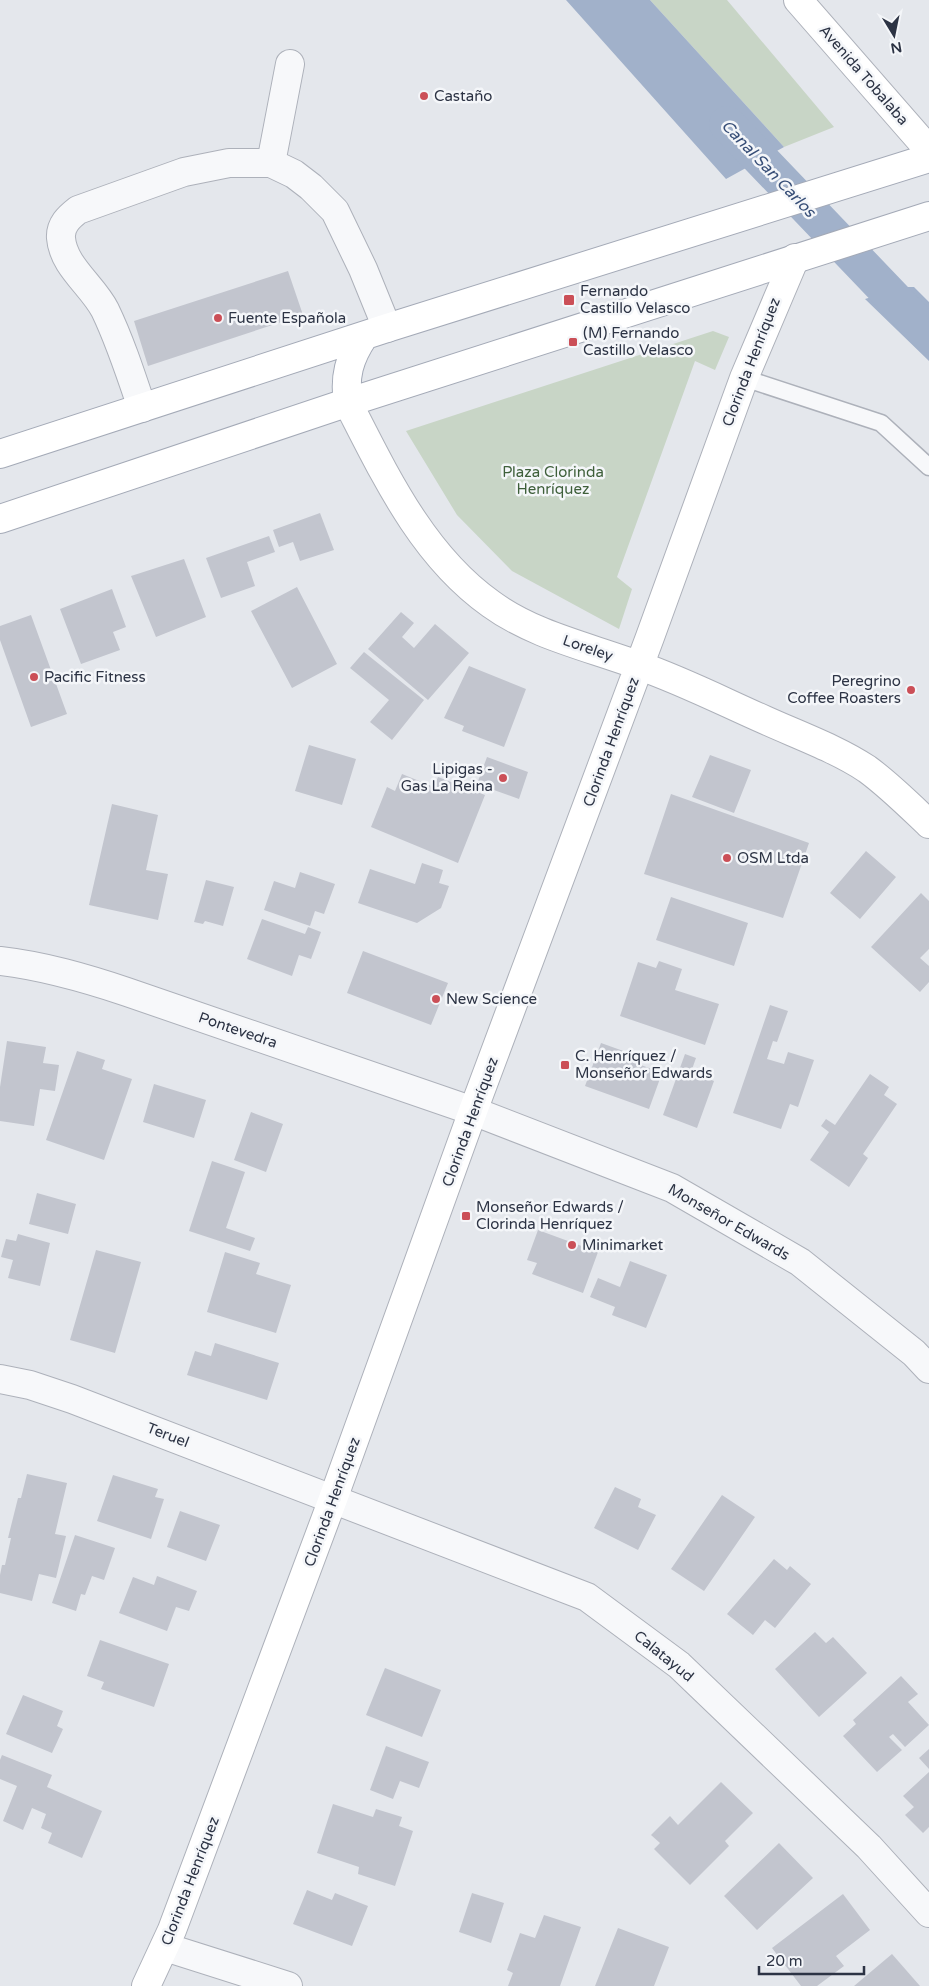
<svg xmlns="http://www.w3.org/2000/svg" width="929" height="1986" viewBox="0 0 929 1986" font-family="'Varela Round',sans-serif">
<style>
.green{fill:#c8d5c6}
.water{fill:#a1b1ca}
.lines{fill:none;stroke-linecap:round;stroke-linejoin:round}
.canal{stroke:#a1b1ca;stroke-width:36}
.building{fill:#c2c5ce}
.lane-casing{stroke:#adb1ba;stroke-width:19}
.street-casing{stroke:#adb1ba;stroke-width:30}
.secondary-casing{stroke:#adb1ba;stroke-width:30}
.primary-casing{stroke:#a4aab7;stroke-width:30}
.lane{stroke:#f7f8fa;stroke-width:16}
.street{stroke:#f7f8fa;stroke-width:28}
.secondary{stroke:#fff;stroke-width:28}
.primary{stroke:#fff;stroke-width:28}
.poi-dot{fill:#cb4f57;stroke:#f4f6f9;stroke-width:2}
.labels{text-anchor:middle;stroke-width:5;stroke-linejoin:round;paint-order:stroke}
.street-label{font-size:15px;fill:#2c3344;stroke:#f4f6f9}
.poi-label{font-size:15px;fill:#2c3344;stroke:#f4f6f9;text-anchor:start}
.park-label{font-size:15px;fill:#3e5f3a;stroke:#f4f6f9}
.water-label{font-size:16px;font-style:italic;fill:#374e77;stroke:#f4f6f9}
</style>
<rect width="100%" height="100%" fill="#e4e7ec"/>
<path class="green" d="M 650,0 L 727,0 L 834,127 L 784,147 Z
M 713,331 L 729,337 L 715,370 L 695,361 L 617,577 L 632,589 L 619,629 L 512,571 L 457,515 L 406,431 Z"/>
<path class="water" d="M 566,0 L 650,0 L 784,147 L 726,179 Z
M 904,287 L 914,287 L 929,302 L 929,361 L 865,299 Z"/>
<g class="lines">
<path class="canal" d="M 727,124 L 929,335"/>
</g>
<path class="building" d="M 288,271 L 303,315 L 148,366 L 134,321 Z
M 320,513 L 334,550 L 300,561 L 293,542 L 279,547 L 273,530 Z
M 269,536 L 275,552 L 247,562 L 255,586 L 221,598 L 206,558 Z
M 184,559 L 206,617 L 156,637 L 131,576 Z
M 297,587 L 337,664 L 292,688 L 251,611 Z
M 112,589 L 126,627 L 113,632 L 120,650 L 81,664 L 60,609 Z
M 401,612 L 414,623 L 402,637 L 414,648 L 435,624 L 469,653 L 428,700 L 368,649 Z
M 31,615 L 67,714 L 31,727 L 0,640 L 0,626 Z
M 364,652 L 424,700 L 392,740 L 370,722 L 389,700 L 350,668 Z
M 469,666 L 526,689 L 504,747 L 462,731 L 464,726 L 444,718 Z
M 309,745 L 356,759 L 342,805 L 295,791 Z
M 710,755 L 751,770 L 734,813 L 692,797 Z
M 487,757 L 528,772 L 519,799 L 477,784 Z
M 402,774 L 434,787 L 438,777 L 485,795 L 458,863 L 371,827 L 387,787 L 395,791 Z
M 671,794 L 809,843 L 783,918 L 644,874 Z
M 112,804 L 158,815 L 146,870 L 168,874 L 158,920 L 89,905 Z
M 866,851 L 896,877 L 860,919 L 830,893 Z
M 422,863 L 443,870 L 439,883 L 449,886 L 441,908 L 417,923 L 358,903 L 370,869 L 415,884 Z
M 300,872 L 335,884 L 324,914 L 315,911 L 310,926 L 264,910 L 274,881 L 295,888 Z
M 206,880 L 234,887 L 223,926 L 205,921 L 203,924 L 194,922 Z
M 921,893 L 929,901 L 929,949 L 920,958 L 929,966 L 929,982 L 920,992 L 871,947 Z
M 671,897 L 748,923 L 734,966 L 656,940 Z
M 262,919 L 305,934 L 308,927 L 321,932 L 311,959 L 299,955 L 292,976 L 247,959 Z
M 363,951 L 448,983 L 431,1025 L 347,993 Z
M 659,961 L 682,969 L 675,990 L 719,1004 L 705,1045 L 620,1016 L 638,962 L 656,968 Z
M 770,1005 L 788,1011 L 777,1042 L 773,1041 L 767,1059 L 784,1064 L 788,1052 L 814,1060 L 798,1107 L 790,1104 L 781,1129 L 733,1113 Z
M 7,1041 L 46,1047 L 43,1063 L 59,1065 L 55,1091 L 40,1089 L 34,1126 L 0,1121 L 0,1087 Z
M 601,1043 L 643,1058 L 641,1065 L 662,1073 L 649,1109 L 585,1086 Z
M 77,1051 L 105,1060 L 102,1069 L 132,1079 L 104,1160 L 46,1140 Z
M 685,1054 L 696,1058 L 691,1072 L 714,1081 L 697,1128 L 663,1115 Z
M 870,1074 L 889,1087 L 884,1095 L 897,1104 L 863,1154 L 868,1158 L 849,1187 L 810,1160 L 829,1132 L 821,1126 L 826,1119 L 835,1125 Z
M 154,1084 L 206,1100 L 194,1138 L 143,1122 Z
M 251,1112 L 283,1124 L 266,1172 L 234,1160 Z
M 212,1161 L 245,1172 L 226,1228 L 255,1238 L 250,1251 L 189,1231 Z
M 37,1193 L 76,1204 L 68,1234 L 29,1224 Z
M 538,1230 L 598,1252 L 583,1293 L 532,1274 L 537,1263 L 527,1260 Z
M 18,1234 L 50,1243 L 40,1286 L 8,1278 L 13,1260 L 1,1257 L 6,1239 L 16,1241 Z
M 96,1250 L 141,1262 L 115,1353 L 70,1340 Z
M 225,1252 L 260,1263 L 256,1274 L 291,1285 L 276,1333 L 207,1312 Z
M 630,1261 L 667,1275 L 646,1328 L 612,1315 L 615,1307 L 590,1297 L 598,1278 L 620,1287 Z
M 215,1343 L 279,1363 L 267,1400 L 187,1375 L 195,1351 L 211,1356 Z
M 27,1474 L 67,1483 L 55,1534 L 66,1536 L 56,1578 L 39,1574 L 32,1601 L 0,1593 L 0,1575 L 2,1565 L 5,1565 L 11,1538 L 8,1538 L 18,1498 L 21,1498 Z
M 113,1475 L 158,1489 L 155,1497 L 164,1499 L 151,1539 L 97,1521 Z
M 615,1487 L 641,1499 L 638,1507 L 656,1515 L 638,1550 L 594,1528 Z
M 722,1495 L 755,1517 L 704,1591 L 671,1569 Z
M 180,1511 L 220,1525 L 206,1561 L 167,1547 Z
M 75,1535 L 115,1548 L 104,1580 L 92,1576 L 85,1595 L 81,1594 L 76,1611 L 52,1603 Z
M 774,1559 L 787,1570 L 790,1566 L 811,1584 L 775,1628 L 765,1620 L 753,1635 L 727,1614 Z
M 157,1576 L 197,1591 L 189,1611 L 176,1607 L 167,1631 L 119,1613 L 133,1577 L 154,1585 Z
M 815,1632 L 826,1643 L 833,1637 L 867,1673 L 819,1717 L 775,1669 Z
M 100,1640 L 169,1664 L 154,1707 L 101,1689 L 104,1682 L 87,1676 Z
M 385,1668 L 441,1690 L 422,1737 L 366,1715 Z
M 901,1676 L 918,1694 L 908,1702 L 929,1725 L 905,1747 L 893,1734 L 889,1737 L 902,1750 L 877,1772 L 843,1736 L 856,1724 L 853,1720 Z
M 23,1695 L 63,1711 L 57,1726 L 63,1729 L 52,1753 L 6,1734 Z
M 386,1746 L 429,1762 L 419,1788 L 400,1781 L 393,1799 L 370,1790 Z
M 929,1749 L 929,1769 L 919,1758 Z
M 2,1755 L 52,1775 L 47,1787 L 102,1811 L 82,1858 L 48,1843 L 52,1833 L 41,1828 L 46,1814 L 32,1808 L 23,1830 L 3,1821 L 17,1786 L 0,1779 L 0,1760 Z
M 929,1772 L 929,1827 L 923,1833 L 905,1815 L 914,1807 L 903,1796 Z
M 721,1782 L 753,1813 L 725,1841 L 729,1846 L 690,1885 L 654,1849 L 660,1843 L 651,1835 L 670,1816 L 678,1825 Z
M 333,1804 L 373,1817 L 376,1809 L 402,1817 L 399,1826 L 413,1831 L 395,1886 L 358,1874 L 359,1867 L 317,1853 Z
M 779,1843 L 813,1878 L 757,1930 L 724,1896 Z
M 307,1890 L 332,1900 L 335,1893 L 368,1906 L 352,1946 L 293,1924 Z
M 472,1893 L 504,1903 L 491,1943 L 459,1932 Z
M 843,1894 L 870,1930 L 836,1956 L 844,1966 L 817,1986 L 801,1986 L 772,1948 Z
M 544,1915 L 581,1927 L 560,1986 L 508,1986 L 513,1973 L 507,1970 L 520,1933 L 535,1938 Z
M 618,1928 L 669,1947 L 654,1986 L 595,1986 Z
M 892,1954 L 920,1986 L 854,1986 Z"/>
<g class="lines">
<g class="lane-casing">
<path id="lane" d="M 744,378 L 881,423 L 929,467"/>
</g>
<g class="street-casing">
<path id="street" d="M 271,163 L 290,64
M 142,408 C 131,375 120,341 105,310 C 93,286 63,266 61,238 C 60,225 69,217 78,210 L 184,172 L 229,163 L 271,163 L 294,174 L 311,187 L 335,211 L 363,269 L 387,328
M 0,961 C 44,966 85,978 127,992 L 473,1111 L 672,1188 L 800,1262 L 914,1353 L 929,1369
M 0,1379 L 30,1385 L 72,1399 L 587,1597 L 679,1665 L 869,1847 L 929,1913
M 165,1947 L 288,1986"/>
</g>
<g class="secondary-casing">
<path id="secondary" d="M 798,0 L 929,150
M 348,403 C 385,475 422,555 491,604 C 535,636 590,647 640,666 C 683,681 724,702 765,720 C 798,735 837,749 867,769 C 889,785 909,805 929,824
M 146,1986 L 172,1930 L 333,1499 L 473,1111 L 650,637 L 744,378 L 795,258"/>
</g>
<g class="primary-casing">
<path id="primary" d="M 348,403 C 344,377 349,358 364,336
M 0,454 L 387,328 L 929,158
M 0,519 L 340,405 L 929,216"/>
</g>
<use href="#lane" class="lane"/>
<use href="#street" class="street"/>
<use href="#secondary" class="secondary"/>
<use href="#primary" class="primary"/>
</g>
<g class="poi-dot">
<circle cx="424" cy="96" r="5"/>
<rect x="563" y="294" width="12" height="12" rx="2.5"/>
<circle cx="218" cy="318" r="5"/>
<rect x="568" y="337" width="10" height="10" rx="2.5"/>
<circle cx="34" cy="677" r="5"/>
<circle cx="911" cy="690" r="5"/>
<circle cx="503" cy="778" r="5"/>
<circle cx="727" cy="858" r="5"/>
<circle cx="436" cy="999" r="5"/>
<rect x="560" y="1060" width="10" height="10" rx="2.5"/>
<rect x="461" y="1211" width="10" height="10" rx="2.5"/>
<circle cx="572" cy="1245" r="5"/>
</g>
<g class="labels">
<g class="street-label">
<text transform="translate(864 75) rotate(49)" y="5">Avenida Tobalaba</text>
<text transform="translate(751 362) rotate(-69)" y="5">Clorinda Henríquez</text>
<text transform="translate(588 648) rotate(19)" y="5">Loreley</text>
<text transform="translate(611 742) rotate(-70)" y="5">Clorinda Henríquez</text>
<text transform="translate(238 1030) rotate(19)" y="5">Pontevedra</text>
<text transform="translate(470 1122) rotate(-70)" y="5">Clorinda Henríquez</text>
<text transform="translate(729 1222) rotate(30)" y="5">Monseñor Edwards</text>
<text transform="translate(168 1435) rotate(21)" y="5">Teruel</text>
<text transform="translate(332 1502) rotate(-70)" y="5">Clorinda Henríquez</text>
<text transform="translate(664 1656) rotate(39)" y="5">Calatayud</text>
<text transform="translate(190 1881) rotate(-69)" y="5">Clorinda Henríquez</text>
</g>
<g class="poi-label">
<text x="434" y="101">Castaño</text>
<text x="580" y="296">Fernando<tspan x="580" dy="17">Castillo Velasco</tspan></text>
<text x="228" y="323">Fuente Española</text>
<text x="583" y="338">(M) Fernando<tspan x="583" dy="17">Castillo Velasco</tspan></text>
<text x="44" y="682">Pacific Fitness</text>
<text x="901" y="686" text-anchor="end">Peregrino<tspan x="901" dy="17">Coffee Roasters</tspan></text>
<text x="493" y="774" text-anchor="end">Lipigas -<tspan x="493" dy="17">Gas La Reina</tspan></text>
<text x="737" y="863">OSM Ltda</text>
<text x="446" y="1004">New Science</text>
<text x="575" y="1061">C. Henríquez /<tspan x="575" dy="17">Monseñor Edwards</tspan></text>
<text x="476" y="1212">Monseñor Edwards /<tspan x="476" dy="17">Clorinda Henríquez</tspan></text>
<text x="582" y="1250">Minimarket</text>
</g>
<g class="park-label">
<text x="553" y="477">Plaza Clorinda<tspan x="553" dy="17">Henríquez</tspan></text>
</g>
<g class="water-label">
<text transform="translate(769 168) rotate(46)" y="6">Canal San Carlos</text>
</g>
</g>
<g transform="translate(894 35) rotate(170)" stroke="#f4f6f9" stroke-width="4" paint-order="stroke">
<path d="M0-4L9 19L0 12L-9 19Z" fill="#2c3344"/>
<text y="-8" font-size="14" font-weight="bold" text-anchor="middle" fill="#2c3344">N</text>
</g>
<path d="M759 1966v8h105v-8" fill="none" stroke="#2c3344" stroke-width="2.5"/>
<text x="766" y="1966" font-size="15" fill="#2c3344" stroke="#f4f6f9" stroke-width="4" paint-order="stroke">20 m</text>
</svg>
